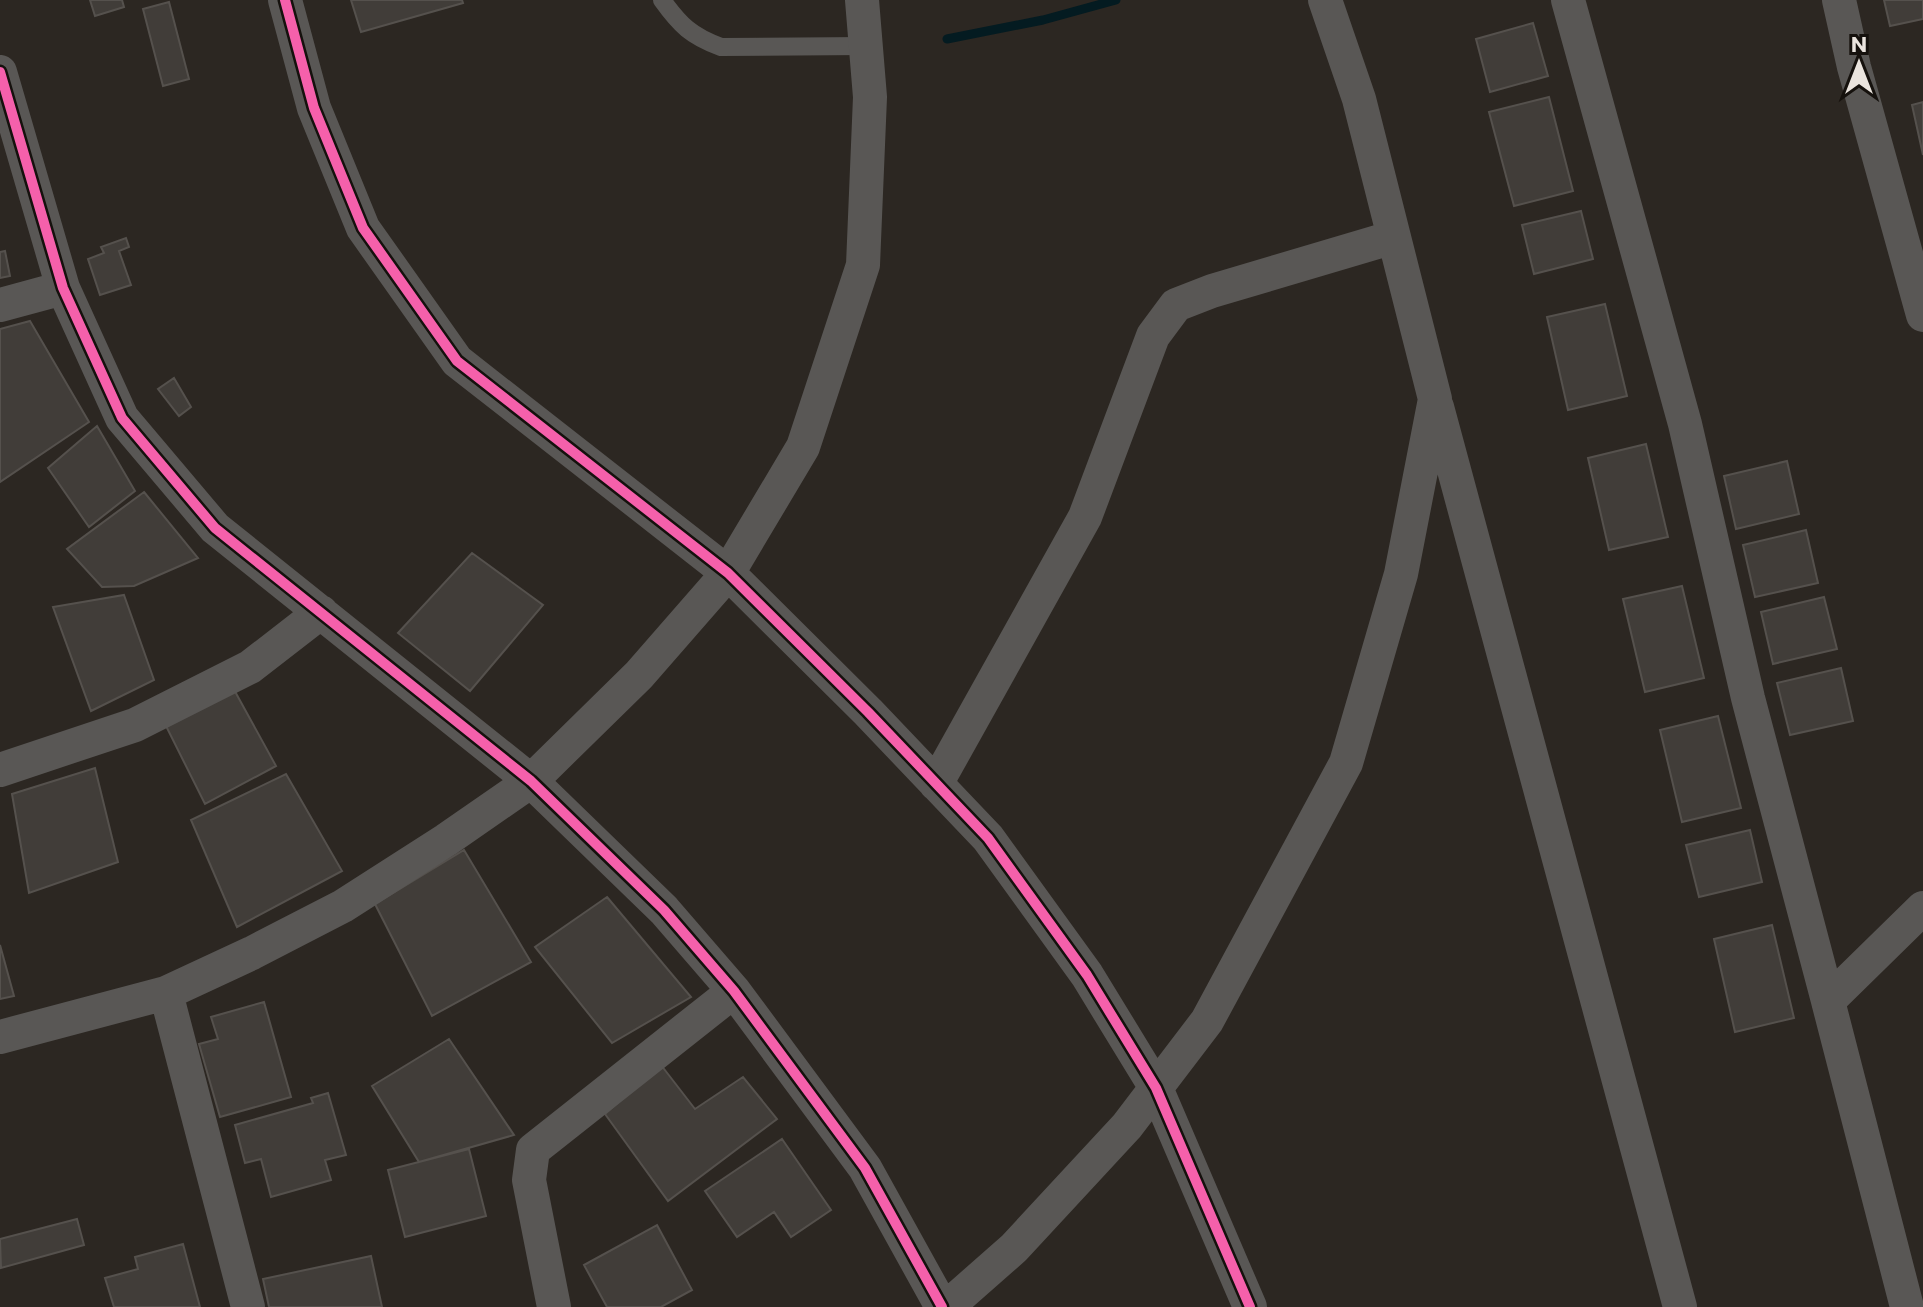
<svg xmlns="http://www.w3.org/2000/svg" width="1923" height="1307" viewBox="0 0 1923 1307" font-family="Commissioner,sans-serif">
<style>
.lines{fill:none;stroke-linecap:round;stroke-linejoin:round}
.stream{stroke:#041b21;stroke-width:9}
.building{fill:#413d39;stroke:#55514d;stroke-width:2}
.lane{stroke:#595755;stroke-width:18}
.street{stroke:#595755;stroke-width:34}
.cycleway-casing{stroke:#15110d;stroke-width:15}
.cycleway{stroke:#f560ab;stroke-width:10}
</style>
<rect width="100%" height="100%" fill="#2c2722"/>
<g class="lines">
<path class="stream" d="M 947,39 L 1043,20 L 1116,0"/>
</g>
<path class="building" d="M 90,0 L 122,0 L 124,7 L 95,16 Z
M 351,0 L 462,0 L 463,3 L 361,32 Z
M 1884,0 L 1923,0 L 1923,19 L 1890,26 Z
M 169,2 L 189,79 L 163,86 L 143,9 Z
M 1533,23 L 1548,76 L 1490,92 L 1476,39 Z
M 1549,97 L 1573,191 L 1514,206 L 1489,112 Z
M 1923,102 L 1923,155 L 1912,105 Z
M 1581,211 L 1593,259 L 1534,274 L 1522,225 Z
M 126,238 L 129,247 L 119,251 L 131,285 L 100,295 L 88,259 L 104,253 L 101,247 Z
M 5,251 L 10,276 L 0,278 L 0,252 Z
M 1605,304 L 1627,396 L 1568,410 L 1547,317 Z
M 30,321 L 89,422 L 0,482 L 0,329 Z
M 174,378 L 191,407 L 179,416 L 158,389 Z
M 97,426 L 135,491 L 89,527 L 48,468 Z
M 1646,444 L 1668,537 L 1609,550 L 1588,458 Z
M 1787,461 L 1799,514 L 1736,529 L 1724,476 Z
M 144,492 L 198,558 L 134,586 L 102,587 L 67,549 Z
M 1806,530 L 1818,583 L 1755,597 L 1743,545 Z
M 472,553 L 543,605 L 470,691 L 398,633 Z
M 1682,586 L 1704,678 L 1645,692 L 1623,599 Z
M 124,595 L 154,680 L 91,711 L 53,607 Z
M 1824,597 L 1837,649 L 1773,664 L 1761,612 Z
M 1841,668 L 1853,721 L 1790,735 L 1777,683 Z
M 232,686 L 276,766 L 205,804 L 163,720 Z
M 1718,716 L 1741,808 L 1682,822 L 1660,730 Z
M 95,768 L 118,862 L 29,893 L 12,794 Z
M 286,774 L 342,871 L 237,927 L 191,820 Z
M 1750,830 L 1762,882 L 1699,897 L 1686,845 Z
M 464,850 L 531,962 L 432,1016 L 375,904 Z
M 607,897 L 691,997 L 612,1043 L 535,947 Z
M 1772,925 L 1794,1018 L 1735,1032 L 1714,939 Z
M 0,945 L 14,996 L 0,999 Z
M 264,1002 L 291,1097 L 220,1117 L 199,1044 L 218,1039 L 211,1017 Z
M 449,1039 L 514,1135 L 419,1162 L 372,1086 Z
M 661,1065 L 695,1109 L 743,1077 L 777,1119 L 668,1201 L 605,1114 Z
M 328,1093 L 346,1155 L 325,1160 L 331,1180 L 271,1197 L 261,1159 L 245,1163 L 235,1125 L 313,1103 L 311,1098 Z
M 782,1139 L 831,1210 L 791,1237 L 774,1212 L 737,1237 L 705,1191 Z
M 469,1149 L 486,1216 L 405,1237 L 388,1170 Z
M 77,1219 L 84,1245 L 1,1268 L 0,1239 Z
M 657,1225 L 692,1290 L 661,1307 L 607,1307 L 584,1265 Z
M 183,1244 L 200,1307 L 114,1307 L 105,1278 L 138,1269 L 135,1257 Z
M 371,1256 L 382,1307 L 269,1307 L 263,1279 Z"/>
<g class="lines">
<path class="lane" d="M 662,0 C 680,25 691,36 721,47 L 866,46"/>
<path class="street" d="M 285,0 L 314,108 L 363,228 L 457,361 L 728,573 L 868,712 L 988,838 L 1087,975 L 1156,1088 L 1250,1307
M 1568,0 L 1685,424 L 1748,698 L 1828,1001
M 1839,0 L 1854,67 L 1923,315
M 0,72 L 63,288 L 122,418 L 215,528 L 531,781 L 664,910 L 734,991 L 865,1168 L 942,1307
M 0,305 L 63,288
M 1437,407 L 1680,1307
M 0,770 L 135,725 L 250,667 L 321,612
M 936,784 L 1085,517 L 1153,336 L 1176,305 L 1212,291 L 1394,237
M 166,993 L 248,1307
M 0,1037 L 166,993 L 252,953 L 343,906 L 446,840 L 531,781 L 639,675 L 728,573 L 803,447 L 863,265 L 870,97 L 862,0
M 554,1307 L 529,1180 L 533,1150 L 734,991
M 947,1307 L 1014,1248 L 1127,1126 L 1207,1021 L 1346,763 L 1401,574 L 1435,399 L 1359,99 L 1325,0
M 1907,1307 L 1828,1001 L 1923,908"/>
<g class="cycleway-casing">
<path id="cycleway" d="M 285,0 L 314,108 L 363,228 L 457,361 L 728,573 L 868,712 L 988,838 L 1087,975 L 1156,1088 L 1250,1307
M 0,72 L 63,288 L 122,418 L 215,528 L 531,781 L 664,910 L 734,991 L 865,1168 L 942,1307"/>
</g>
<use href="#cycleway" class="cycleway"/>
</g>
<g transform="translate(1859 64)" stroke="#15110d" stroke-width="6" paint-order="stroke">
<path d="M0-6L14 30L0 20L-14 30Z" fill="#eae4de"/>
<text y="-12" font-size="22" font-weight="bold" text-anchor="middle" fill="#eae4de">N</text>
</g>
</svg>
